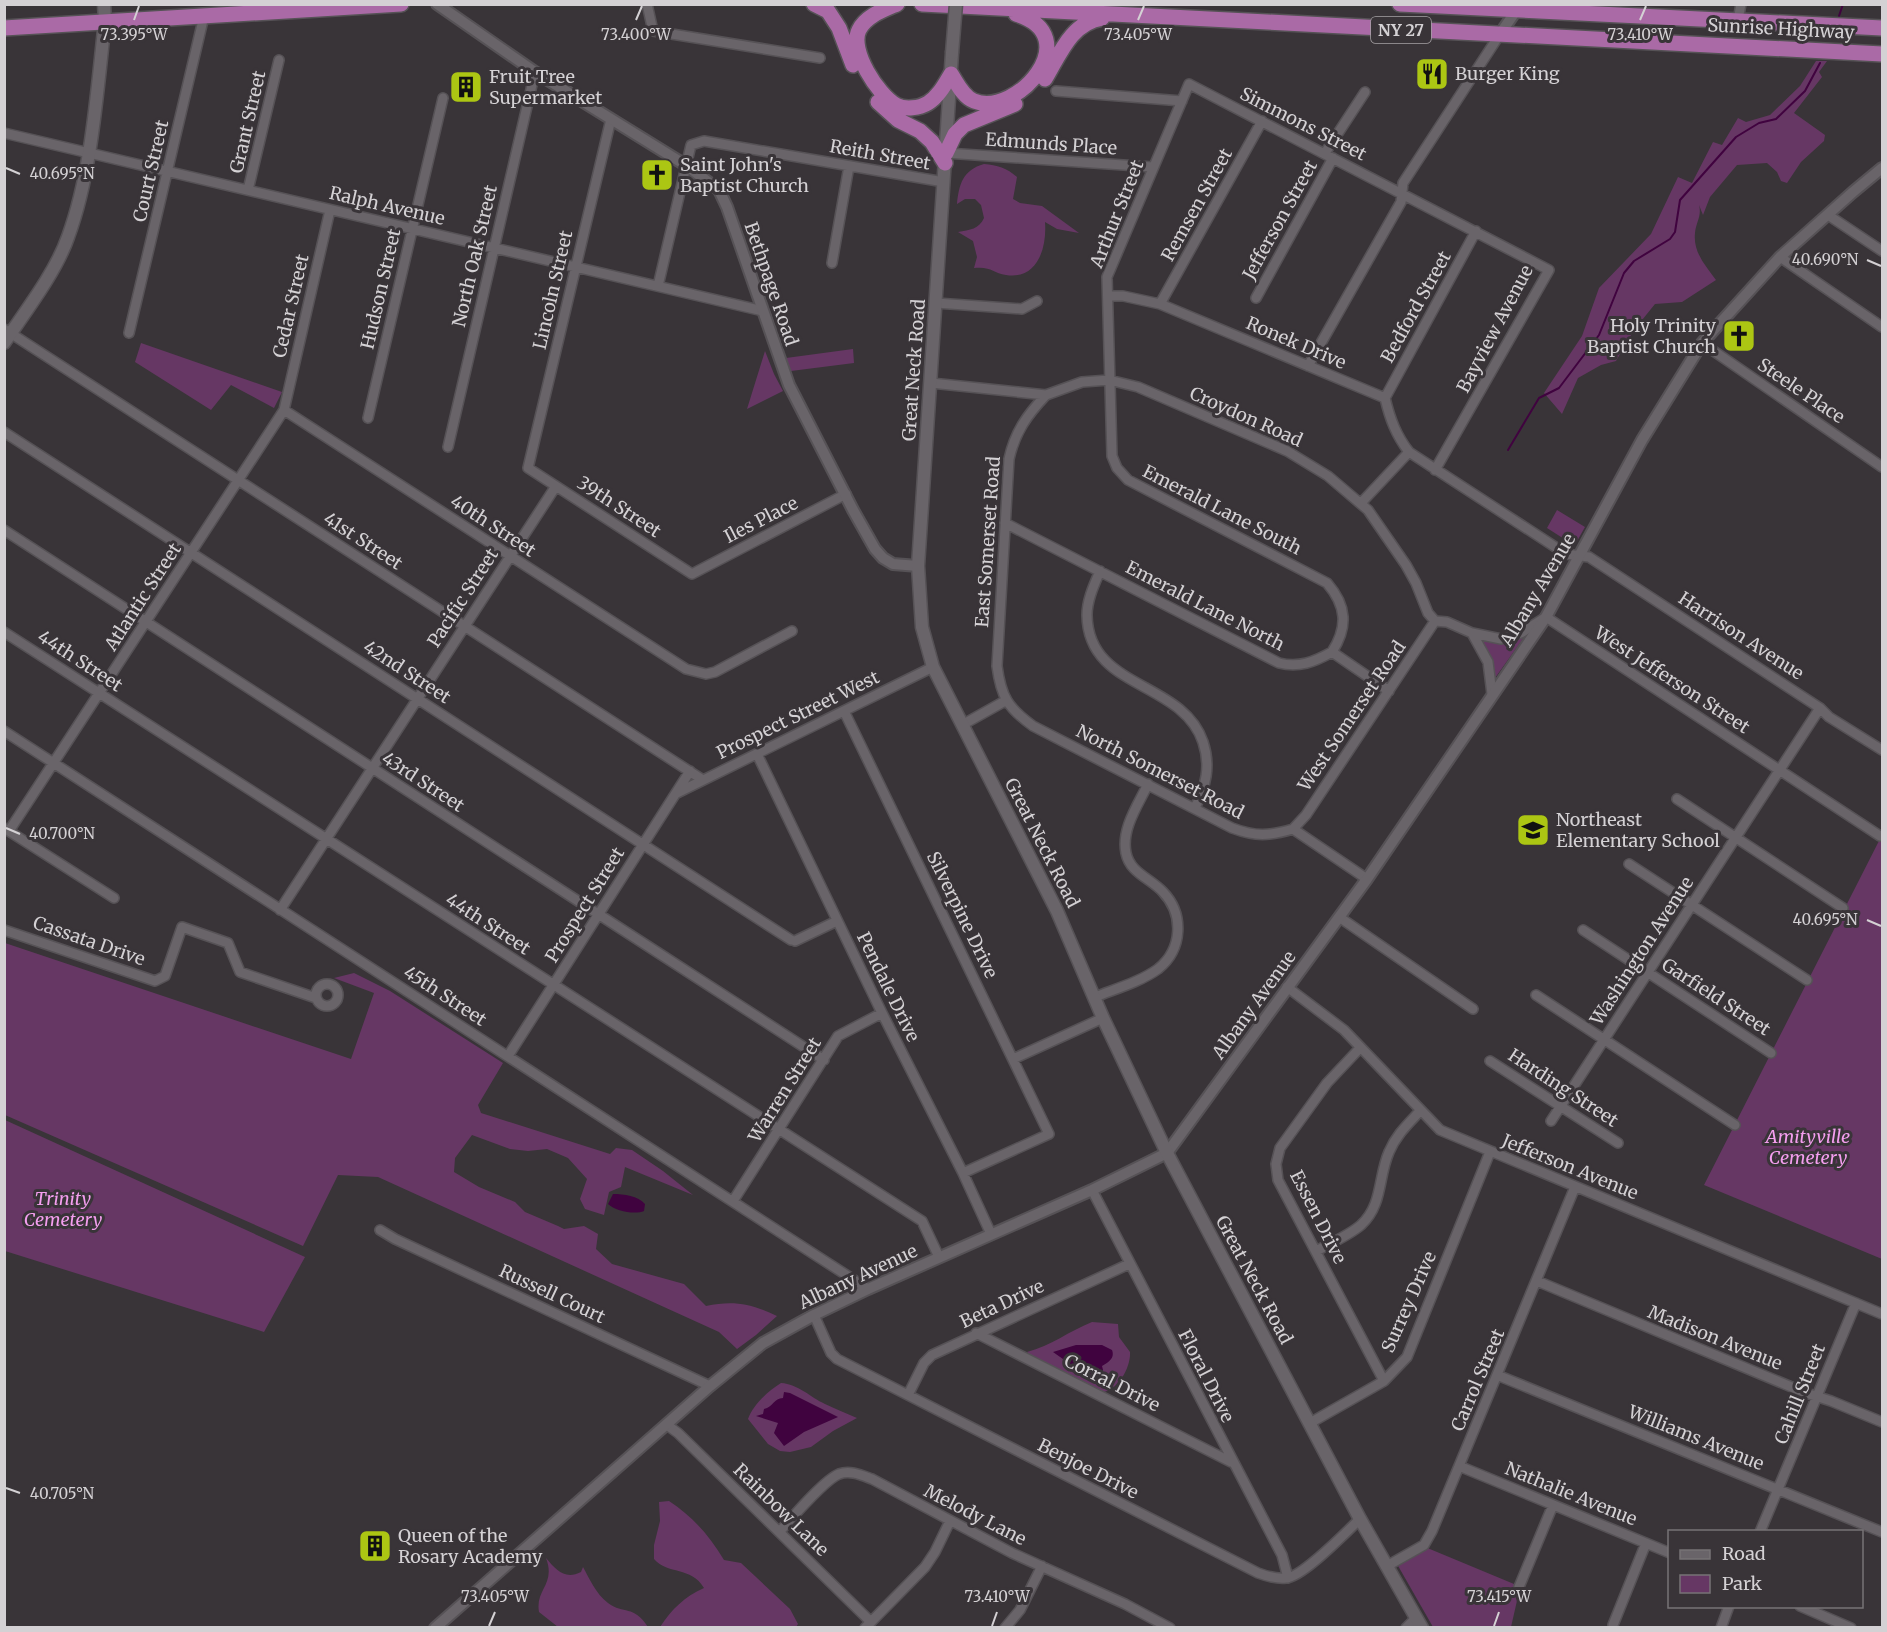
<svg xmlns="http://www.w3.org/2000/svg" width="1887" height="1632" viewBox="0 0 1887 1632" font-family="Merriweather,serif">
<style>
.green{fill:#663764}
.water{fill:#40033f}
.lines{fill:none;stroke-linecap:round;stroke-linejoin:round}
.stream{stroke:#40033f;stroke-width:2}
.minor-casing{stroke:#565256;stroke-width:12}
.tertiary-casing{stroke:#565256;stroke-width:14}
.secondary-casing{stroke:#565256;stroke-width:15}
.trunk-casing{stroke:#565256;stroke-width:18}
.minor{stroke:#696469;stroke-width:9}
.tertiary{stroke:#696469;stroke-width:10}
.secondary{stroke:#696469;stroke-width:12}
.trunk{stroke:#aa6aa6;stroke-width:15}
.secondary-bridge-casing{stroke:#565256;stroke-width:15;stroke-linecap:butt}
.secondary-bridge{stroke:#696469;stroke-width:12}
.ticks{fill:none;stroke:#d4d1d4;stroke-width:2}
.labels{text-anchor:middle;stroke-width:6;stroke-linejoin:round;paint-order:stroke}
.shield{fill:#393438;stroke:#a6a2a5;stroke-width:1.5}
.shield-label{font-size:16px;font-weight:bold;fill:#d4d1d4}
.street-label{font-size:18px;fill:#d4d1d4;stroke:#393438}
.poi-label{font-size:18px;fill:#d4d1d4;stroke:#393438;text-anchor:start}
.park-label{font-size:18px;font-style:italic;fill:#f49eef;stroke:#393438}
.ticks-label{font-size:15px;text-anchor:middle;fill:#d4d1d4;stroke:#393438;stroke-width:6;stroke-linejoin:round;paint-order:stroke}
</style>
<rect width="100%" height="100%" fill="#393438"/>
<path class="green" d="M 1816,61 L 1827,61 L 1819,72 L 1822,77 L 1794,113 L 1825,135 L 1824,141 L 1801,162 L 1787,183 L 1781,181 L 1777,172 L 1767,163 L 1737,165 L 1710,197 L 1703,215 L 1699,205 C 1702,216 1696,222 1695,233 C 1693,252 1705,265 1716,280 L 1682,302 L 1655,304 L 1634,330 L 1616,361 L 1601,365 L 1578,378 L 1562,414 L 1544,393 L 1582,336 L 1599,288 L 1651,234 L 1678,177 L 1692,183 L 1713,142 L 1722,145 L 1738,118 L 1746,122 L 1770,115 L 1800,86 Z
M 984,164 C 997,165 1007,168 1017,177 L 1013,199 L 1020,203 L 1042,206 L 1079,233 L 1057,229 L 1045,222 C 1047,247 1038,280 1006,275 C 993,273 991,266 974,268 L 977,257 L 973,241 L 958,232 C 970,230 979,229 984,218 L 981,205 L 975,199 L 965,199 L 957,204 C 959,184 963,170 984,164 Z
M 141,343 L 282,392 L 274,408 L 231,385 L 211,410 L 135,362 Z
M 853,349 L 854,363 L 791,371 L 786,358 Z
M 765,351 L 774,374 L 783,391 L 747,409 Z
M 1557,510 L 1585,527 L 1576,543 L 1572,544 L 1547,528 Z
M 1525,636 L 1495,678 L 1491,658 L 1481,640 C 1498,643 1509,643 1525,636 Z
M 1882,835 L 1882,1259 L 1704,1185 Z
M 5,943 L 351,1059 L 374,993 L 334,978 L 354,973 L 390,991 L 503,1063 L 478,1105 L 481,1113 L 610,1154 L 616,1148 L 632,1150 L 663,1171 L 693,1195 L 625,1167 L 621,1187 L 609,1192 L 604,1215 L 585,1209 L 580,1199 L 587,1179 L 568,1158 L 547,1149 L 528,1151 L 510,1149 L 472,1135 L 455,1158 L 454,1172 L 479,1187 L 515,1202 L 525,1212 L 558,1226 L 564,1229 L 584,1226 L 598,1234 L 596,1249 L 612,1264 L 684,1284 L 706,1306 C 734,1300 752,1304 777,1316 L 756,1335 L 737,1349 L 719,1332 L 378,1177 L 338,1175 L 303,1246 L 5,1115 Z
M 5,1120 L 305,1257 L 264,1332 L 5,1251 Z
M 1092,1322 L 1118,1324 L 1119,1337 L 1130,1352 C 1131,1367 1118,1390 1103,1392 L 1034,1359 L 1027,1352 C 1051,1346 1069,1331 1092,1322 Z
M 781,1383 C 798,1384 810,1397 825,1404 C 835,1409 846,1413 857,1418 L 833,1431 L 811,1447 L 790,1452 L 780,1451 L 768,1444 L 748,1419 C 753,1405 768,1391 781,1383 Z
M 669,1501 C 693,1517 709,1535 724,1560 L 741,1563 L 790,1609 L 798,1624 L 796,1627 L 660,1627 C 672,1609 684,1597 704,1588 C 691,1566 668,1575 654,1559 L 654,1545 L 660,1521 L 659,1502 Z
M 1425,1547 L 1514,1584 L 1519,1592 L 1511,1627 L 1433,1627 L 1397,1564 Z
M 546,1558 C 556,1570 565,1580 581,1572 L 583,1567 C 589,1578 596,1594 608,1603 C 624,1615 633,1604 648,1627 L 558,1627 L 539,1612 C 535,1589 556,1585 546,1558 Z"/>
<path class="water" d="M 613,1194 C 624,1194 638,1196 645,1204 L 644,1211 C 635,1215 615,1211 608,1204 Z
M 1076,1345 L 1102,1345 L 1112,1350 C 1115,1358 1109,1362 1102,1366 L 1103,1370 L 1100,1377 L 1080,1371 L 1053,1352 Z
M 784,1392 L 790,1393 L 838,1417 L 804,1432 L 784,1446 L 774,1433 L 778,1423 L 756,1416 L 763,1414 L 764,1409 C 773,1407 774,1398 783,1398 Z"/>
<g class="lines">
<path class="stream" d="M 1839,16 L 1843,4
M 1508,450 L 1539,398 L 1559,388 L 1599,335 L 1624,273 L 1634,261 L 1670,239 L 1675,232 L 1680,200 L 1736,137 L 1759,123 L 1776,119 L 1805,91 L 1820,63"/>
<g class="minor-casing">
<path id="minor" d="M 647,4 L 653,31 L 820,58
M 1738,20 L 1741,4
M 1056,91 L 1182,101
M 611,119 L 528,468 L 692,574 L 846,494
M 4,133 L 763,311
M 946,153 L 1153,167
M 1325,153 L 1365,92
M 248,190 L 279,60
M 1828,215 L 1882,251
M 1780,257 L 1882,327
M 832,263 L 849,166
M 658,286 L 691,145 L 704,141 L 944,182
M 1108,296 L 1123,296 L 1160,304 L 1385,398 C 1390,419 1396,435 1409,452 L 1566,554 L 1589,557 L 1820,708 L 1829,717 L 1882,750
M 1256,298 L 1333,158
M 936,303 L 1022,309 L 1037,301
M 1160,304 L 1262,121
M 4,329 L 703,780
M 129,333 L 204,16
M 1702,343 L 1882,467
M 1308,366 L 1401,202 L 1403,183 L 1500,34
M 931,383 L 1046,395 L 1082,382 L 1109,380 L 1138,387 L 1287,451 L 1328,476 L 1368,510 L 1406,565 L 1416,583 L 1428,613 L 1435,621 L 1447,622 L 1472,633 L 1501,639 L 1521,633 L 1546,617 L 1880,836
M 1046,395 C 1027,415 1015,432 1009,459 L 997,666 C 1001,697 1008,708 1033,726 L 1232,828 C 1256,837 1269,836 1293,829 L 1367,879
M 1385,398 L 1476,231
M 284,410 L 686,669 L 706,674 L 715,672 L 792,631
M 368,418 L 443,98
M 4,432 L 791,940
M 448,447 L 535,72
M 1361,503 L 1409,452
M 1005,523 L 1279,663 C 1299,668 1314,662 1332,652 L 1389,691
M 4,530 L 824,1060
M 1100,571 C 1094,585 1087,600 1087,615 C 1088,690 1182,680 1203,742 C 1211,766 1206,786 1195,808
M 4,632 L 922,1221 L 939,1257
M 1472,633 L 1488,662 L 1492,694
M 1332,652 C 1348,627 1347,606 1327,583 L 1128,480 L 1117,468 L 1112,456 L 1107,277 L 1189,84 L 1549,270 L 1435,470
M 844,711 L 1049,1134 L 963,1173
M 962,725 L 1005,701
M 4,731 L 868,1289
M 757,754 L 882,1013 L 963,1173 L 991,1234
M 677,793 L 933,667
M 1677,799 L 1843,908
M 4,828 L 114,898
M 1293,829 L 1306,815 L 1435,621
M 9,831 L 284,410 L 330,210
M 1629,864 L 1807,980
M 280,910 L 556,486
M 1339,917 L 1473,1009
M 4,930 L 155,981 L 165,976 L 182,927 L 228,943 L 240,972 L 316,998
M 1583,930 L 1771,1053
M 795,941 L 837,921
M316 995a11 11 0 1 1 22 0a11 11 0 1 1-22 0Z
M 1287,987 L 1344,1030 L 1440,1130 L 1882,1314
M 1536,995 L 1735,1125
M 1095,997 C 1115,989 1140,982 1158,969 C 1183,949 1184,914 1163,892 C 1150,878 1130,873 1126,853 C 1121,829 1138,805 1148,784
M 1360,1048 L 1327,1083 L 1280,1148 L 1276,1164 L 1278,1180 L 1384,1381
M 508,1056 L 690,771
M 1013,1059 L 1103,1018
M 1490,1061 L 1618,1143
M 1551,1121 L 1820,708
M 1092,1190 L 1282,1555 L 1288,1578
M 733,1201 L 838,1036 L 882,1013
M 380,1230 L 395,1239 L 710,1386
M 1316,1251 C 1331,1243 1348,1236 1361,1225 C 1383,1205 1378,1177 1389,1152 C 1396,1135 1408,1124 1420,1111
M 1537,1281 L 1806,1393 L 1831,1401 L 1882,1422
M 814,1315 L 831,1353 L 837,1359 L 1258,1573 C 1266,1576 1277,1579 1286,1578 C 1303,1577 1346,1532 1360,1519
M 976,1333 L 1231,1462
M 1497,1375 L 1882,1532
M 908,1395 L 924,1363 L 932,1355 L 1129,1264
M 1310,1423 L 1384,1381 L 1407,1357 L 1490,1152
M 667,1425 L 678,1433 L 871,1622
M 1459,1466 L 1670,1553
M 780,1531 C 792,1518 824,1480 839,1474 C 850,1470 861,1475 872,1479 L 1012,1553 L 1125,1604 L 1170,1628
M 1760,1532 L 1856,1303
M 1387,1566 L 1424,1545 L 1432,1531 L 1575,1187
M 1519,1587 L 1553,1505
M 1800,1606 L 1851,1628
M 1613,1625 L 1646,1543
M 865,1628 L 925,1567 L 935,1552 L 950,1521
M 1005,1628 L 1020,1610 L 1042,1566
M 1406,1628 L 1416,1618
M 1721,1628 L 1729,1606"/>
</g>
<g class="tertiary-casing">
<path id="tertiary" d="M 437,4 L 535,72 L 687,166 L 719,190 L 727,207 L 789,385 L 853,510 L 875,549 L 883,558 L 893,564 L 918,566
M 1500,34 L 1520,5
M 435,1628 L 710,1386 L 763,1343 L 814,1315 L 868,1289 L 1092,1190 L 1167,1153 L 1367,879 L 1546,617 L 1642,440 L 1702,343 L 1780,257 L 1853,192 L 1882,168"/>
</g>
<g class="secondary-casing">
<path id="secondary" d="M 952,53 L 918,566 L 922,627 L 933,667 L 1057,911 L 1103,1018 L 1167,1153 L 1360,1519 L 1422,1628
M 4,343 C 25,312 56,272 68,237 C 92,172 97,90 105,21 L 104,4"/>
</g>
<g class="trunk-casing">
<path id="trunk" d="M 814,4 L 828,11 L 839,28 L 853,65
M 897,4 C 883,10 866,16 859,30 C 849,50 878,95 896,105 C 905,110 920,108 928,103 C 939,96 945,84 951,74 C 957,83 963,97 974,101 C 1017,118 1088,36 1016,14
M 922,4 L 1882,54
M 1400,4 L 1882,28
M 4,28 L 401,4
M 1045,79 C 1060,54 1071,23 1102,18
M 878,102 L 898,120 L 920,131 L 932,142 L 945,163
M 946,153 L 955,134 L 964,125 L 1015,104"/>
</g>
<use href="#minor" class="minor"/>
<use href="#tertiary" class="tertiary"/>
<use href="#secondary" class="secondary"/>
<use href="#trunk" class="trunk"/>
<g class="secondary-bridge-casing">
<path id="secondary-bridge" d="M 952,53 L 956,4"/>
</g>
<use href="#secondary-bridge" class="secondary-bridge"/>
</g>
<path class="ticks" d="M 134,20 L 139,6M 636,20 L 642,6M 1138,20 L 1144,6M 1640,20 L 1646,6M 6,168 L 20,174M 1867,260 L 1881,266M 6,828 L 20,834M 1867,920 L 1881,926M 6,1488 L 20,1493M 489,1626 L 495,1612M 992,1626 L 997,1612M 1494,1626 L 1499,1612"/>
<defs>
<g id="restaurant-square" transform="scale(1.725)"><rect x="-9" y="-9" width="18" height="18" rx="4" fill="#acc613" stroke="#393438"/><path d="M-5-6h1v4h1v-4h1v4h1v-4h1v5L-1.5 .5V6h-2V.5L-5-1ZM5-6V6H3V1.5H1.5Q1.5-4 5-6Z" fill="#111"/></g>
<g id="building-square" transform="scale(1.725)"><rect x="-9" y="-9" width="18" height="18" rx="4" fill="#acc613" stroke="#393438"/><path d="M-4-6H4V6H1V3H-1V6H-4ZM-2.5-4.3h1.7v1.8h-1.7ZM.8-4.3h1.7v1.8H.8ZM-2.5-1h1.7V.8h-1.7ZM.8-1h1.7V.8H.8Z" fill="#111"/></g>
<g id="church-square" transform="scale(1.725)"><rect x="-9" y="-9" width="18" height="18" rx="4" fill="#acc613" stroke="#393438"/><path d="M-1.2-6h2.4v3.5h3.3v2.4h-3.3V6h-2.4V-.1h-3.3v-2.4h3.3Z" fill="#111"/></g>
<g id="school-square" transform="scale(1.725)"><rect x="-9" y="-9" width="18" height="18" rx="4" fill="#acc613" stroke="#393438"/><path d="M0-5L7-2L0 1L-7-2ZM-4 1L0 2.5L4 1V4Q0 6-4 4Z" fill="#111"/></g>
</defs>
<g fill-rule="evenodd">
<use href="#restaurant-square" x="1432" y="74"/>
<use href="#building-square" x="466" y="87"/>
<use href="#church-square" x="657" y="175"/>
<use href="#church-square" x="1739" y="336"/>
<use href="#school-square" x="1533" y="830"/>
<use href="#building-square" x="375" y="1546"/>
</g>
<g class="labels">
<rect class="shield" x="1371" y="17" width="60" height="26" rx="4.5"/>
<g class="shield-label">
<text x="1401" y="36">NY 27</text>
</g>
<g class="street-label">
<text transform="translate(1781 29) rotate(3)" y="6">Sunrise Highway</text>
<text transform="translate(248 122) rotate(-77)" y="6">Grant Street</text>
<text transform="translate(1303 124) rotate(27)" y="6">Simmons Street</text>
<text transform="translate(1051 144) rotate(4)" y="6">Edmunds Place</text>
<text transform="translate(880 155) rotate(10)" y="6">Reith Street</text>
<text transform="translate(151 171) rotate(-77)" y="6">Court Street</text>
<text transform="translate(1197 205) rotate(-61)" y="6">Remsen Street</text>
<text transform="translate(387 206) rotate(13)" y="6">Ralph Avenue</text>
<text transform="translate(1117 214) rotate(-68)" y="6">Arthur Street</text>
<text transform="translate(1280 220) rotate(-61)" y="6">Jefferson Street</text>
<text transform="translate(475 256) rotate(-77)" y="6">North Oak Street</text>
<text transform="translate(771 284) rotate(71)" y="6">Bethpage Road</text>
<text transform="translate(381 289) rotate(-77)" y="6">Hudson Street</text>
<text transform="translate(553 290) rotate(-77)" y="6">Lincoln Street</text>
<text transform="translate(291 306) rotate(-77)" y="6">Cedar Street</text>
<text transform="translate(1416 307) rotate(-61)" y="6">Bedford Street</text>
<text transform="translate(1495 329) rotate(-62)" y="6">Bayview Avenue</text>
<text transform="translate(1296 343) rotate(23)" y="6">Ronek Drive</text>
<text transform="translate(914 370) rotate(-86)" y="6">Great Neck Road</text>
<text transform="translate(1801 391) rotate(34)" y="6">Steele Place</text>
<text transform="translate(1246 417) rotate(24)" y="6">Croydon Road</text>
<text transform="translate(619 507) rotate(33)" y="6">39th Street</text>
<text transform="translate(1222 510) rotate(27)" y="6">Emerald Lane South</text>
<text transform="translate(761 520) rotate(-27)" y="6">Iles Place</text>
<text transform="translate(493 526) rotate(33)" y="6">40th Street</text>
<text transform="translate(363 541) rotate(33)" y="6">41st Street</text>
<text transform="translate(988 542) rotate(-86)" y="6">East Somerset Road</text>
<text transform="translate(1538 590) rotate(-59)" y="6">Albany Avenue</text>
<text transform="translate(143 597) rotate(-57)" y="6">Atlantic Street</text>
<text transform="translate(463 598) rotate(-57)" y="6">Pacific Street</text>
<text transform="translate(1205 606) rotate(27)" y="6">Emerald Lane North</text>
<text transform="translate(1741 636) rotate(33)" y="6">Harrison Avenue</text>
<text transform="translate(80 661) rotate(33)" y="6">44th Street</text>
<text transform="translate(407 672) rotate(33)" y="6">42nd Street</text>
<text transform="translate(1672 680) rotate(33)" y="6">West Jefferson Street</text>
<text transform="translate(798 715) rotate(-26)" y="6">Prospect Street West</text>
<text transform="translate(1352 716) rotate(-56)" y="6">West Somerset Road</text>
<text transform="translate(1160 772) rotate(27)" y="6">North Somerset Road</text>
<text transform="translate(423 782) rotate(33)" y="6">43rd Street</text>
<text transform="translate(1042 843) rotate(63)" y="6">Great Neck Road</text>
<text transform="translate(585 905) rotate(-58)" y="6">Prospect Street</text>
<text transform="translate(962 915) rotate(64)" y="6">Silverpine Drive</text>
<text transform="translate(488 924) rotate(33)" y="6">44th Street</text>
<text transform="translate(89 941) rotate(19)" y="6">Cassata Drive</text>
<text transform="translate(1642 951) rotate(-57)" y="6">Washington Avenue</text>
<text transform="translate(888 987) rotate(64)" y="6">Pendale Drive</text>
<text transform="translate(445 996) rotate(33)" y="6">45th Street</text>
<text transform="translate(1716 997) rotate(33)" y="6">Garfield Street</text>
<text transform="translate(1254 1005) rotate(-54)" y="6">Albany Avenue</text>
<text transform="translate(1563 1088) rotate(33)" y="6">Harding Street</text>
<text transform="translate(785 1090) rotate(-58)" y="6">Warren Street</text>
<text transform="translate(1570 1167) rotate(22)" y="6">Jefferson Avenue</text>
<text transform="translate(1318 1217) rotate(63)" y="6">Essen Drive</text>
<text transform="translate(858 1277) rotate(-25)" y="6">Albany Avenue</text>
<text transform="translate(1254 1280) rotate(62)" y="6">Great Neck Road</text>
<text transform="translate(552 1294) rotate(25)" y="6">Russell Court</text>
<text transform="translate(1409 1302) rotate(-66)" y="6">Surrey Drive</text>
<text transform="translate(1002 1304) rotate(-25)" y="6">Beta Drive</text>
<text transform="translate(1715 1338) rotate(22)" y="6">Madison Avenue</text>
<text transform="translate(1206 1376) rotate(63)" y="6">Floral Drive</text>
<text transform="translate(1478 1380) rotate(-67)" y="6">Carrol Street</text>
<text transform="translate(1112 1383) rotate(27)" y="6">Corral Drive</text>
<text transform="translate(1800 1394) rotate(-68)" y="6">Cahill Street</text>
<text transform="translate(1696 1438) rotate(22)" y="6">Williams Avenue</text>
<text transform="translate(1088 1469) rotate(27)" y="6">Benjoe Drive</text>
<text transform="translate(1571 1494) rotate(22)" y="6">Nathalie Avenue</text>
<text transform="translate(781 1510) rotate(44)" y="6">Rainbow Lane</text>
<text transform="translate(975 1515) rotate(27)" y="6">Melody Lane</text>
</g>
<g class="poi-label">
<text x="1455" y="80">Burger King</text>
<text x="489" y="83">Fruit Tree<tspan x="489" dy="21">Supermarket</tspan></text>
<text x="680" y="171">Saint John's<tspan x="680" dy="21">Baptist Church</tspan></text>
<text x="1716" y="332" text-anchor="end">Holy Trinity<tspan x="1716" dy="21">Baptist Church</tspan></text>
<text x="1556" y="826">Northeast<tspan x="1556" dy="21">Elementary School</tspan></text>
<text x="398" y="1542">Queen of the<tspan x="398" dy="21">Rosary Academy</tspan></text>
</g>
<g class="park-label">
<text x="1808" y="1143">Amityville<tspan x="1808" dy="21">Cemetery</tspan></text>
<text x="63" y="1205">Trinity<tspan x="63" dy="21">Cemetery</tspan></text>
</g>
</g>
<g class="ticks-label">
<text x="134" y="40">73.395°W</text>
<text x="636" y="40">73.400°W</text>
<text x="1138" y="40">73.405°W</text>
<text x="1640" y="40">73.410°W</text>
<text x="62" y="179">40.695°N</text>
<text x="1825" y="265">40.690°N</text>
<text x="62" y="839">40.700°N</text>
<text x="1825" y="925">40.695°N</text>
<text x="62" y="1499">40.705°N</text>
<text x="495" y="1602">73.405°W</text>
<text x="997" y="1602">73.410°W</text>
<text x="1499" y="1602">73.415°W</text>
</g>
<rect width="1887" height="1632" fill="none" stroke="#d4d1d4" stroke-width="12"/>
<rect x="1668" y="1530" width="195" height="78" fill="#393438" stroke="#777376" stroke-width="1.5"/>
<rect x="1680" y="1550" width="30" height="9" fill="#696469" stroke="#777376" stroke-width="1.5"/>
<text x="1722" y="1560" font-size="18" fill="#d4d1d4">Road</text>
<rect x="1680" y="1575" width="30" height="18" fill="#663764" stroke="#777376" stroke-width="1.5"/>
<text x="1722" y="1590" font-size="18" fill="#d4d1d4">Park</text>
</svg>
